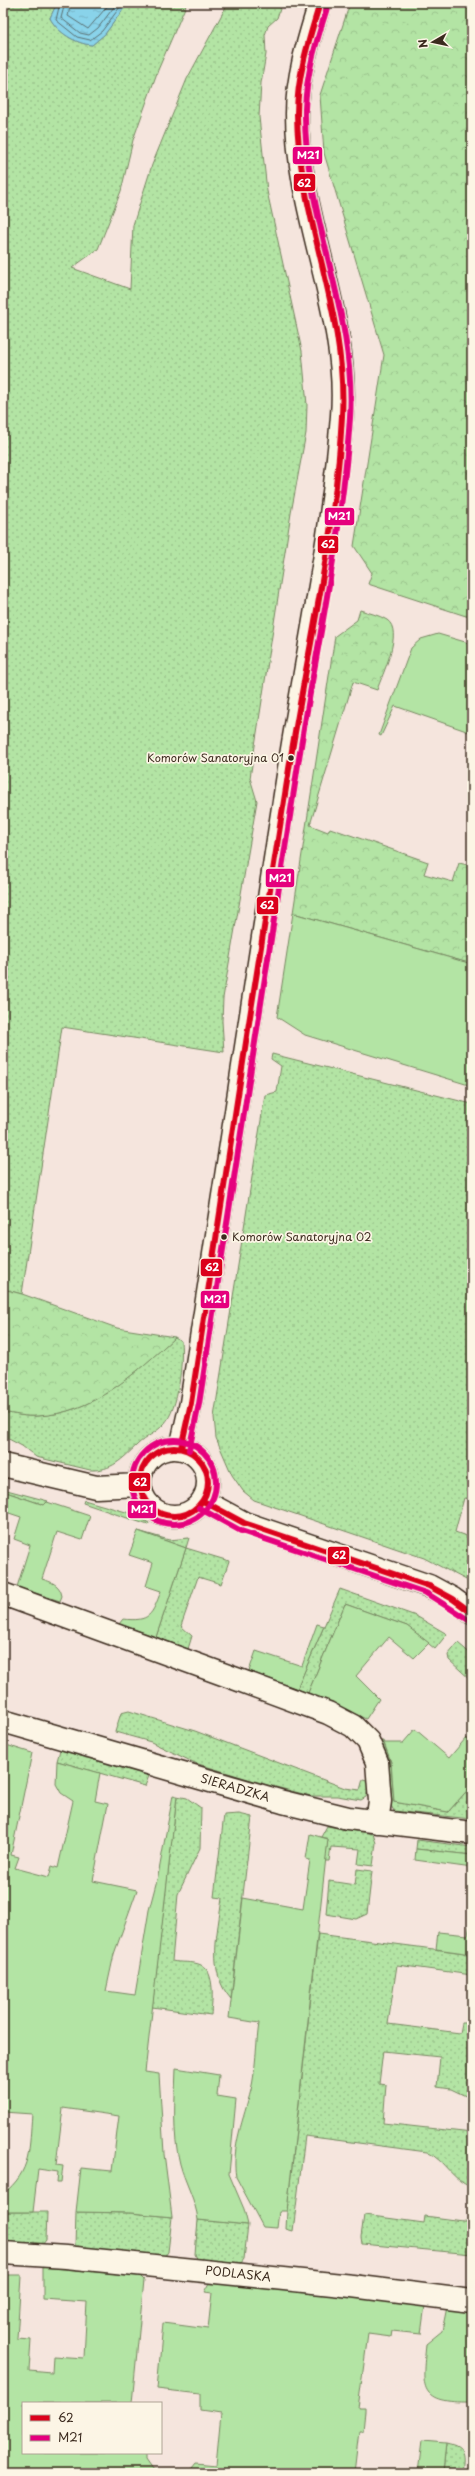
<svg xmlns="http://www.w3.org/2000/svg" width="475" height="2476" viewBox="0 0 475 2476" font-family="'Playpen Sans',sans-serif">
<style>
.grass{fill:url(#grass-dots);stroke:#778761}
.forest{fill:url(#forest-crowns);stroke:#778761}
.garden{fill:#b3e4a4;stroke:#778761}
.water{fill:url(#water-ripples);stroke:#6a8f98}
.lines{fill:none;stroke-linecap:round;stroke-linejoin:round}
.shore{stroke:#5a6e70;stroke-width:1}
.minor-casing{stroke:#3b2a1e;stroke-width:25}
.tertiary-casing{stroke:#3b2a1e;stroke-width:25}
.minor{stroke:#fcf5e5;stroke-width:22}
.tertiary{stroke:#fcf5e5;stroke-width:22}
.bus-1-casing{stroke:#fcf5e5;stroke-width:9}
.bus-2-casing{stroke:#fcf5e5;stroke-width:9}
.bus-1{stroke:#db011c;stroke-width:6}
.bus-2{stroke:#e5007d;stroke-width:6}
.bus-dot{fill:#3b2a1e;stroke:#fcf5e5;stroke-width:1.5}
.labels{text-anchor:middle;stroke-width:3.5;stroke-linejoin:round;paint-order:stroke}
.bus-label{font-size:11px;fill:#3b2a1e;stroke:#fcf5e5;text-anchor:end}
.street-label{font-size:12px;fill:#3b2a1e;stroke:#fcf5e5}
.line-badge{stroke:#fcf5e5;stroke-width:1.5}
.badge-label{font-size:11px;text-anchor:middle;font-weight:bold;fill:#fff}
</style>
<defs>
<pattern id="grass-dots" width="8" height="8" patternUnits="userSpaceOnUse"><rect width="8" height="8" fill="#b3e4a4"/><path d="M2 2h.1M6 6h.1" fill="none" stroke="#9bc48d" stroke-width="1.8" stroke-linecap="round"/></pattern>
<pattern id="forest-crowns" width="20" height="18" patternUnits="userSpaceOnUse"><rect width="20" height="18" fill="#b3e4a4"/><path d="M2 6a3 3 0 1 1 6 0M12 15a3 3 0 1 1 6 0" fill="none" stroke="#9bc48d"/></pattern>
<pattern id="water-ripples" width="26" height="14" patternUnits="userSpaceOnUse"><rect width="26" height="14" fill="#89d3ea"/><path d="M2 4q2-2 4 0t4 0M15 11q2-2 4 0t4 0" fill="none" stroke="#77b5c8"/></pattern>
</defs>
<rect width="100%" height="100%" fill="#f5e5dd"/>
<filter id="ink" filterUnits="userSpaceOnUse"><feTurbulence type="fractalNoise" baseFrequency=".025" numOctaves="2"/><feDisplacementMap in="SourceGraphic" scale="8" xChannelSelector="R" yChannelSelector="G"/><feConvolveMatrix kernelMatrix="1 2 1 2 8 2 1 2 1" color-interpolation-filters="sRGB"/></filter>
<g filter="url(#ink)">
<path class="grass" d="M 3,3 L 57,3 L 50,18 C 57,32 76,44 92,45 L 105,34 L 128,3 L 187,3 L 158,70 L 133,140 L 121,191 L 98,249 L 72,268 L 130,289 L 133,225 L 152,165 L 187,79 L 228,3 L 282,3 L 277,18 L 268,26 L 265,35 L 266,54 L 261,83 L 259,117 L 267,191 L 302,351 L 307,405 L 306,433 L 291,513 L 250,778 L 257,801 L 223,998 L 222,1021 L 224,1052 L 62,1027 L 22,1294 L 3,1289 Z
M 272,1054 L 472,1104 L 472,1500 L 464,1498 L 455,1532 L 472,1538 L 472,1583 L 424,1558 L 254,1500 L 243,1491 L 232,1475 L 216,1438 L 214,1417 L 265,1095 L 277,1092 L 281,1066 L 271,1059 Z
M 175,1337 L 181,1341 C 183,1363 179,1408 164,1424 C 156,1433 145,1437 137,1445 C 122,1459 112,1471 90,1470 L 36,1457 L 22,1446 L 3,1436 L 3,1412 C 14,1414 26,1417 37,1416 C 93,1414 135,1373 175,1337 Z
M 3,1489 L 48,1501 L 44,1505 L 3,1491 Z
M 84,1500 L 133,1514 L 149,1523 L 148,1525 L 83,1503 Z
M 138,1531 L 169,1540 L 189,1538 L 186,1548 L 229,1561 L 221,1584 L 198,1577 L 181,1626 L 192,1636 L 188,1649 L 156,1637 L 186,1548 Z
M 340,1589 L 416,1616 L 447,1634 L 435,1649 L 407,1626 L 345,1604 L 308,1693 L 297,1689 Z
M 458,1643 L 472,1655 L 472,1681 L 449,1660 L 448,1655 Z
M 129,1711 L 195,1731 L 345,1788 L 360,1790 L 363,1779 L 370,1781 L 366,1797 L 361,1800 L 337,1796 L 311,1796 L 268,1785 L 195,1763 L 151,1742 L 115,1732 L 121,1713 Z
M 383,1741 L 391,1762 L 394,1802 L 448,1812 L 472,1785 L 472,1819 L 394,1811 L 389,1802 L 378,1742 Z
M 60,1750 L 149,1776 L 145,1786 L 57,1761 Z
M 177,1796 L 187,1798 L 201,1808 L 200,1848 L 178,1894 L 172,1961 C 180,1963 193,1961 201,1965 C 216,1972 212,2002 211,2015 L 152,2007 Z
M 239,1814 L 252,1817 L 231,1999 C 206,1971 218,1932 222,1898 L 214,1897 L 224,1815 Z
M 327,1826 L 373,1834 L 376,1843 L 373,1866 L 358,1864 L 360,1849 L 331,1847 L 329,1861 L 325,1861 L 328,1839 L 321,1837 Z
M 417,1840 L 472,1847 L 472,1855 L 416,1849 Z
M 357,1869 L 372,1871 L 367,1914 L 356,1919 L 326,1914 L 329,1881 L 355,1885 Z
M 318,1934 L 472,1954 L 472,1975 L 397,1965 L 388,2024 L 460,2033 L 462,2023 L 472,2023 L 472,2099 L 451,2089 L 437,2087 L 440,2057 L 383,2051 L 379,2084 L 386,2085 L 383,2123 L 472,2133 L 472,2187 C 453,2182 445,2160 427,2152 L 305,2136 L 293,2231 L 286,2229 L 287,2211 Z
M 3,2212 L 47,2212 L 46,2240 L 42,2245 L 3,2242 Z
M 76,2212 L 131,2213 L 172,2217 L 168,2252 L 165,2256 L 75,2247 Z
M 364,2215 L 424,2223 L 425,2216 L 471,2222 L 472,2254 L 362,2244 L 361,2237 Z
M 198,2220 L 248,2225 L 244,2259 L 241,2263 L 197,2259 L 195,2254 Z
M 446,2443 C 466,2447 464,2455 462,2473 L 443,2473 Z"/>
<path class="forest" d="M 350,3 L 472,3 L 472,618 L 368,584 L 372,573 L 354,546 L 384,355 L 324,153 L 320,95 Z
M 360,610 C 369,613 379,615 387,620 C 404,631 382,675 377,690 L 353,682 L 310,825 L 328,832 L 330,828 L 428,862 L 424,874 L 453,882 L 459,863 L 472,866 L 472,964 L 293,913 L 335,636 L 357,620 Z
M 3,1289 L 22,1294 L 117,1328 L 175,1337 C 136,1373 93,1414 37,1416 C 26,1417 14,1414 3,1412 Z"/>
<path class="garden" d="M 438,634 L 472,644 L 472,733 L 395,706 L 381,736 L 379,735 L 411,648 L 421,639 Z
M 293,913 L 472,964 L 472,1086 L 305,1035 L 277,1017 Z
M 3,1491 L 44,1505 L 47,1502 L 90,1516 L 82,1540 L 57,1532 L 42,1579 C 51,1582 60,1584 62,1596 L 60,1601 L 17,1587 L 30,1545 L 14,1539 L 21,1517 L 3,1511 Z
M 138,1531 L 186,1548 L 156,1637 L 119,1624 L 123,1619 C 150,1622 152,1615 161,1591 L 146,1586 L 153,1563 L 129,1555 Z
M 345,1604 L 407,1626 L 429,1643 L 414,1658 L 389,1637 L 356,1676 L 379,1699 L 366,1719 L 308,1693 Z
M 317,1624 L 324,1626 L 297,1689 L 249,1671 L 256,1651 L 302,1666 Z
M 415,1729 L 449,1758 L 466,1738 L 472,1742 L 472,1785 L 448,1812 L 394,1802 L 391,1762 L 384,1743 L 403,1743 Z
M 3,1744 L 32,1753 L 11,1855 L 19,1857 L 15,1868 L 49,1877 L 52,1866 L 58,1868 L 73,1801 L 61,1793 L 56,1784 L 57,1761 L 100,1773 L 95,1801 L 108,1804 L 93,1881 L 137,1890 L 114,1954 L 106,1991 L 135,1995 L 149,1910 L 158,1876 L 173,1795 L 177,1796 L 145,2072 L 159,2074 L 164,2153 L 172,2217 L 131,2213 L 76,2212 L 81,2168 L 112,2171 L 119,2116 L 63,2108 L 56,2165 L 63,2166 L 61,2182 L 57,2182 L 58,2172 L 38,2169 L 33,2212 L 3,2212 L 3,2194 C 32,2171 29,2148 32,2114 L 3,2112 Z
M 310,1834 L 328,1839 L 287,2211 L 279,2211 L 277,2228 L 263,2227 L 236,2177 C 231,2148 244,2118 251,2090 C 256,2069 256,2044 259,2023 L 229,2018 L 243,1898 L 303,1909 L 310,1860 L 306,1859 Z
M 416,1849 L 472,1855 L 472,1868 L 415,1860 Z
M 472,1911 L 472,1954 L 436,1949 L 438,1932 L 468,1935 Z
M 176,2068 L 219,2075 L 217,2096 L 236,2099 L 229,2174 L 244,2209 L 248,2225 L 198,2220 C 196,2201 185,2183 180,2164 C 172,2133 175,2100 176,2068 Z
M 43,2267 L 140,2276 L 144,2280 L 132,2403 L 23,2403 L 23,2453 L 145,2453 L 145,2460 L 152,2470 L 188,2473 L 196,2463 L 216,2465 L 221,2413 L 200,2410 L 200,2394 L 157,2389 L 163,2323 L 208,2329 L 212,2293 L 205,2292 L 210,2283 L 425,2305 L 421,2334 L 392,2331 L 391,2337 L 368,2334 L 358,2408 L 365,2408 L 365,2411 L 363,2431 L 359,2431 L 354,2473 L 3,2473 L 3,2275 L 21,2275 L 17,2339 L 31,2340 L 29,2371 L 52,2373 L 53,2356 L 84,2358 L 87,2302 L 43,2299 Z
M 447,2307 L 463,2309 L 472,2313 L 471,2402 C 418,2403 422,2389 426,2344 L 442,2331 Z
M 422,2441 L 446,2443 L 443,2473 L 418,2473 Z"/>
<path class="water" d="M 57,3 L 128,3 L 105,34 L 92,45 C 76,44 57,32 50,18 Z"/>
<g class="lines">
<path class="shore" d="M 60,3 L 56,20 L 77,37 L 90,40 L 102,31 L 123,3
M 65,3 L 61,18 L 80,33 L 89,35 L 98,28 L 117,3
M 71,3 L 68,16 L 88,29 L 110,3"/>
<g class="minor-casing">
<path id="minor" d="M 3,1594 L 239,1680 L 328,1713 L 353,1726 L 368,1741 L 377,1762 L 380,1801 L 377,1822
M 3,1721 L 283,1802 L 348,1818 L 472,1833
M 3,2253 L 66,2257 L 352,2286 L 472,2301"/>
</g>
<g class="tertiary-casing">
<path id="tertiary" d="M140 1482a34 34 0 1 1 68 0a34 34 0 1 1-68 0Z
M 181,1448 L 191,1403 C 224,1189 256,975 290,762 C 308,647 333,532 342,416 C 350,316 297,216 297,114 C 297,76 309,39 320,3
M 3,1465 L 96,1487 L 140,1485
M 203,1501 L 244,1523 L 429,1586 L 453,1599 L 472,1613"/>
</g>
<use href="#minor" class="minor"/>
<use href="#tertiary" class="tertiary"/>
<g class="bus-1-casing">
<path id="bus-1" d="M140 1482a34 34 0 1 1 68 0a34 34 0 1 1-68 0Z
M 181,1448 L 191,1403 C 223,1192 255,980 289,769 C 307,652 336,535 342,416 C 348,313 298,217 297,114 C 297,76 309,39 320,3
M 203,1501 L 244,1523 L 429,1586 L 453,1599 L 472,1613"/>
</g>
<g class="bus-2-casing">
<path id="bus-2" d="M132 1482a42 42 0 1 1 84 0a42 42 0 1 1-84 0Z
M 189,1450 L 199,1404 C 231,1193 263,982 297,771 C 315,654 342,537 350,418 C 357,313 303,215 305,109 C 306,74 317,39 328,5
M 199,1508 L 241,1531 L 426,1593 L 467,1619"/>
</g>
<use href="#bus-1" class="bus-1"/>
<use href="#bus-2" class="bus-2"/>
</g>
</g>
<g class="bus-dot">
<circle cx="291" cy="758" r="3.5"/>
<circle cx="224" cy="1237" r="3.5"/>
</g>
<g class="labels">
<g class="bus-label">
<text x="284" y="762">Komorów Sanatoryjna 01</text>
<text x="232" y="1241" text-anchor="start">Komorów Sanatoryjna 02</text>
</g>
<g class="street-label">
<text transform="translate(235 1788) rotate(16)" y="4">SIERADZKA</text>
<text transform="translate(238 2274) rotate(6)" y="4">PODLASKA</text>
</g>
</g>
<g class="line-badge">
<rect x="292" y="146" width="31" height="19" rx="4" fill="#e5007d"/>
<rect x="293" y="173" width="23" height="19" rx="4" fill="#db011c"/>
<rect x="324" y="507" width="31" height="19" rx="4" fill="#e5007d"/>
<rect x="317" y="535" width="22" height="19" rx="4" fill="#db011c"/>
<rect x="265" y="868" width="30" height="20" rx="4" fill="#e5007d"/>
<rect x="256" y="896" width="23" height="19" rx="4" fill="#db011c"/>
<rect x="200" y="1258" width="23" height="19" rx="4" fill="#db011c"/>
<rect x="200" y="1290" width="30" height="19" rx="4" fill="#e5007d"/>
<rect x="128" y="1472" width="23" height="20" rx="4" fill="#db011c"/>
<rect x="127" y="1500" width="30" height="19" rx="4" fill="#e5007d"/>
<rect x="327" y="1546" width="23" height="19" rx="4" fill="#db011c"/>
</g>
<g class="badge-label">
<text x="308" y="159">M21</text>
<text x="304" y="187">62</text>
<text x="339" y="520">M21</text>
<text x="328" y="548">62</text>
<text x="280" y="882">M21</text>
<text x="267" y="909">62</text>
<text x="212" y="1271">62</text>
<text x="215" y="1303">M21</text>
<text x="140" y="1486">62</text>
<text x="142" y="1513">M21</text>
<text x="339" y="1559">62</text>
</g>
<rect width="475" height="2476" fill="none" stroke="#fcf5e5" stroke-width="16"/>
<rect x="8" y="8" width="459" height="2460" fill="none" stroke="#3b2a1e" stroke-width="1.5" filter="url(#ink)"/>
<rect x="22" y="2402" width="140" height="52" fill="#fcf5e5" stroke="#afa495"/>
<rect x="30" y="2415" width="20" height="6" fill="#db011c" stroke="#afa495"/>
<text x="58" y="2422" font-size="12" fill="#3b2a1e">62</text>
<rect x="30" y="2435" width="20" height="6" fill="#e5007d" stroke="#afa495"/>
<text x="58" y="2442" font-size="12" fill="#3b2a1e">M21</text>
<g transform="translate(433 42) rotate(261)" stroke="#fcf5e5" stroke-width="3" paint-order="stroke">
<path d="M0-3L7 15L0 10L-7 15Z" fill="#3b2a1e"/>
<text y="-6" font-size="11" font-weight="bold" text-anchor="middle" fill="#3b2a1e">N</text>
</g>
</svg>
